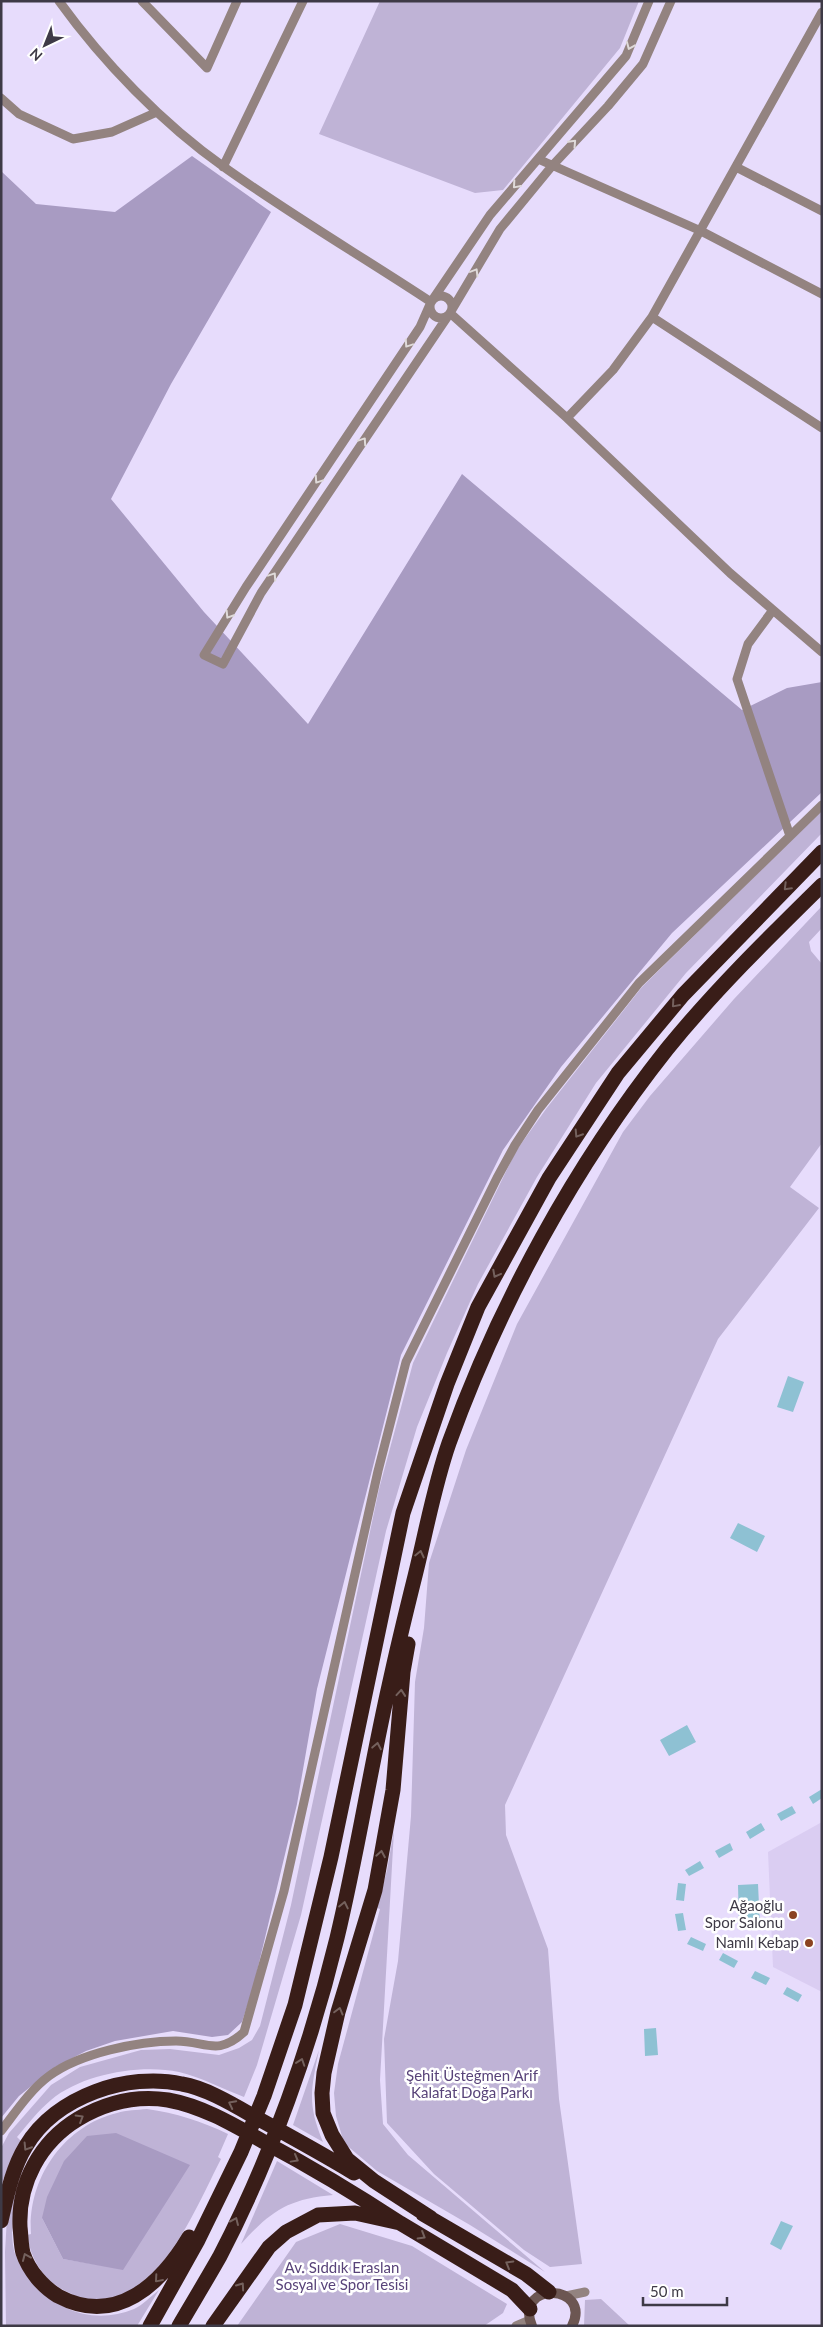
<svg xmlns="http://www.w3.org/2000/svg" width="823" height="2327" viewBox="0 0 823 2327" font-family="Lato,sans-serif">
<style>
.built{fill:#dacdf2}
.green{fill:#bfb3d6;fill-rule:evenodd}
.forest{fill:#a89bc2}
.water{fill:#8ec1d3}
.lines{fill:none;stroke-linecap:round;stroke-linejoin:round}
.street{stroke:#938380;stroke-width:9}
.secondary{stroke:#6c5652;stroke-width:10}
.highway{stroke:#391d18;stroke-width:15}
.oneway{stroke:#dfdad9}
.oneway2{stroke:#74615d}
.poi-dot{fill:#8b4322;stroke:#fff;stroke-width:2}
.labels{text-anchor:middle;stroke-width:5;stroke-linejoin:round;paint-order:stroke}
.poi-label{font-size:15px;fill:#3e3a46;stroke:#fff;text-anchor:end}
.park-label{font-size:15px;fill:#584379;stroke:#fff}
</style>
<rect width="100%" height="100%" fill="#e7dcfc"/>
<path class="built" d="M 822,1822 L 822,1992 L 773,1967 L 768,1852 Z"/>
<path class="green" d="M 380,1 L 639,1 L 620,48 L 503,190 L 475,193 L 319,134 Z
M 822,810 L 822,833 L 686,973 L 596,1083 L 537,1177 L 478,1284 L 447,1353 L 417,1427 L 386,1531 L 301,1915 L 257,2065 L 244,2097 C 223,2089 201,2077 179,2072 C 140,2064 82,2074 51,2100 C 38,2111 28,2124 17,2137 L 21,2141 L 1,2184 L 1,2148 L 9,2133 L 51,2085 L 80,2067 L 141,2050 L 170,2049 L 219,2055 L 239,2048 L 252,2040 L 260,2026 L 291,1905 L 379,1489 L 413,1363 L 516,1151 L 546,1109 L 642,987 Z
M 822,906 L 822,928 L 809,942 L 811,951 L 822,964 L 822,1143 L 790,1187 L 819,1208 L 718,1339 L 505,1805 L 506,1835 L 548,1949 L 559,2099 L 582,2264 L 550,2267 L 524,2250 L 434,2174 L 387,2123 L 384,2039 L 398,1961 L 411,1816 L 415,1682 L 424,1628 L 429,1563 L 466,1450 L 517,1324 L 623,1132 L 650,1096 L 734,999 Z
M 394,1830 L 380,2080 L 383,2124 L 408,2155 L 545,2272 L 470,2225 L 377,2171 L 344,2143 L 336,2116 L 334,2093 L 338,2064 L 380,1909 L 377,1908 L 387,1870 Z
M 319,2050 C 311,2090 307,2103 323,2142 L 293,2125 Z
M 147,2109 C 176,2113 201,2121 228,2134 L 218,2157 L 221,2159 C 196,2207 156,2311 87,2300 C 82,2299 75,2296 70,2293 C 45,2283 31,2261 27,2235 L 31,2234 C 27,2180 63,2126 117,2113 C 126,2110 137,2110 147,2109 ZM 42,2218 L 123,2269 L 63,2259 Z
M 277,2161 L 333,2195 C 288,2199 271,2211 241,2244 Z
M 16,2192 C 14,2212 9,2235 15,2254 C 17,2258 20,2263 23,2267 C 45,2307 90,2327 134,2309 C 143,2305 151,2296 159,2290 L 137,2326 L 6,2326 L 5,2252 L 7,2217 Z
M 340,2224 L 412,2246 L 507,2304 L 503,2313 L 484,2326 L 237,2326 L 296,2242 Z
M 601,2299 L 630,2326 L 584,2326 L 585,2300 Z"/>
<path class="forest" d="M 192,156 L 271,212 L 171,384 L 111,499 L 204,612 L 308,724 L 462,474 L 742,710 L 787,688 L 822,682 L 822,792 L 672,933 L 561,1067 L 503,1150 L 401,1355 L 317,1689 L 297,1804 L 253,1988 L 242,2022 L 228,2035 L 212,2037 L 173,2031 L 115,2041 L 86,2051 L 55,2067 L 19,2096 L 1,2118 L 1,171 L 36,204 L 115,212 Z
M 116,2133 L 190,2165 L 123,2270 L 63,2259 L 42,2218 L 47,2197 L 64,2161 L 87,2136 Z"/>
<path class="water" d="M 788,1376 L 804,1382 L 793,1412 L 777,1407 Z
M 738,1523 L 765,1536 L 757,1552 L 730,1538 Z
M 687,1725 L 696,1742 L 669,1756 L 660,1740 Z
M 822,1789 L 822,1798 L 813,1804 L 809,1797 Z
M 792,1806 L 796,1813 L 781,1821 L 777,1814 Z
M 761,1823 L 765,1830 L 750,1839 L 746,1832 Z
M 730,1843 L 733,1850 L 719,1858 L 715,1851 Z
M 700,1861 L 704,1868 L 689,1876 L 685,1870 Z
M 678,1883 L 686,1884 L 684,1901 L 676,1900 Z
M 758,1884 L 760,1926 L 739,1927 L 738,1885 Z
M 683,1913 L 686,1930 L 678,1931 L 675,1914 Z
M 691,1937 L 706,1944 L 703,1951 L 687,1944 Z
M 723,1953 L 738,1961 L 734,1968 L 719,1960 Z
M 755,1971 L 770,1978 L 766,1985 L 751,1978 Z
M 787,1987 L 802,1995 L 798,2002 L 783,1994 Z
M 656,2028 L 658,2055 L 645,2056 L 644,2029 Z
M 781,2221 L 793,2226 L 781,2250 L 770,2244 Z"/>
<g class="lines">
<path class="street" d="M 59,1 C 103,62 163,124 224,167 C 291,215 363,257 431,302
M 142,1 L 207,68 L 237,1
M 649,1 L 626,56 L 490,215 L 431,302 L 420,327 L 246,587 L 204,655 L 223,664 L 261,593 L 450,313 L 500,229 L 552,166 L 608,106 L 643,64 L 671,1
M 1,98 L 19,114 L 73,139 L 112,132 L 157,112
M 538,159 L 701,231 L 822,294
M 223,167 L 303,1
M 736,167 L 822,211
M430 307a11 11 0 1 1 22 0a11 11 0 1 1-22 0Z
M 450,313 L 567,418 L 730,573 L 822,652
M 652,317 L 822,428
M 567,418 L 613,370 L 652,317 L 822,12
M 773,610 L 748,644 L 737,679 L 790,836
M 1,2131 C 15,2113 30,2090 49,2076 C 80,2053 138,2041 176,2041 C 206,2041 217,2057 244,2032 L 284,1891 L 378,1471 L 406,1362 L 497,1178 L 515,1145 L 538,1110 L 639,983 L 822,805
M 566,2296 L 585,2292
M 516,2326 L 530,2320"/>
<path class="secondary" d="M 532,2326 C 513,2280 593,2284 572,2326"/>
<path class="highway" d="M 408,1644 L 403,1672 L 393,1790 L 375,1890 L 338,2012 L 324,2073 L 322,2093 L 323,2113 L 332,2135 L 347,2159 L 374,2181 L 431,2218
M 423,2214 L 526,2274 L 549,2292
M 1,2221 C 7,2195 12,2169 26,2146 C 56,2096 128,2072 182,2084 C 206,2088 234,2105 255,2117 C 288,2135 321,2153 354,2173
M 189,2237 C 161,2284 116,2327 58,2296 C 43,2287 29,2271 23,2253 C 21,2246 21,2235 20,2227 C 18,2183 40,2142 78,2119 C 105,2103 135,2095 168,2100 C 202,2106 234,2125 264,2142 C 311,2167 356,2194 400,2223
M 150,2326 L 198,2240 L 241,2152 L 264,2096 L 295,2005 L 331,1857 L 403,1513 L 447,1384 L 478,1307 L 549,1178 L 618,1073 L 683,995 L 822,852
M 179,2326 C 193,2302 207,2279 220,2256 C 271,2158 311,2045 337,1938 C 357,1855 370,1770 389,1686 C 397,1649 406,1612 415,1576 C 426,1532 434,1486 449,1443 C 499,1304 575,1165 667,1049 C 714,991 768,938 822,885
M 213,2326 L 269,2247 L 286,2232 L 318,2215 L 355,2213 L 400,2223 L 512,2290 L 530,2309"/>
</g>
<defs><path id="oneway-chevron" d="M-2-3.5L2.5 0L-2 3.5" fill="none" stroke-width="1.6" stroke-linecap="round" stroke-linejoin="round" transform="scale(1.25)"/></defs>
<g class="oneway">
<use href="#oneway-chevron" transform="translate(630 46) rotate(113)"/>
<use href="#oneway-chevron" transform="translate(573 143) rotate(-47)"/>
<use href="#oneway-chevron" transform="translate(516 185) rotate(131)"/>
<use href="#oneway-chevron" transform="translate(475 272) rotate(-59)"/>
<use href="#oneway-chevron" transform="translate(408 344) rotate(124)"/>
<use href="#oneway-chevron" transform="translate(363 441) rotate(-56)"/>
<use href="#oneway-chevron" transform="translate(318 480) rotate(124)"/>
<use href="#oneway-chevron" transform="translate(273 576) rotate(-56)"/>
<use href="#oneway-chevron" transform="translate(229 615) rotate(122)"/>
</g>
<g class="oneway2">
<use href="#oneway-chevron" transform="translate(787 887) rotate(135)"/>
<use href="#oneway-chevron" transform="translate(675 1004) rotate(131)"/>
<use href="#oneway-chevron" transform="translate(578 1134) rotate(123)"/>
<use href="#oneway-chevron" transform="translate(496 1274) rotate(118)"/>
<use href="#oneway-chevron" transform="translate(420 1554) rotate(-77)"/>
<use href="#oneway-chevron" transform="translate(401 1693) rotate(-85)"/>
<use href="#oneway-chevron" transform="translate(377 1746) rotate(-79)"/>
<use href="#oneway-chevron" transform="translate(381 1854) rotate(-80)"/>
<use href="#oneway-chevron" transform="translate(344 1905) rotate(-78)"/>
<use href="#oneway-chevron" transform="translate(339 2011) rotate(-75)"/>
<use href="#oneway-chevron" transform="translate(301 2062) rotate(-71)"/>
<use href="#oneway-chevron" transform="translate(232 2104) rotate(-153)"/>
<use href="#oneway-chevron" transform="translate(80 2118) rotate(-31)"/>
<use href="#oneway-chevron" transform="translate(27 2147) rotate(122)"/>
<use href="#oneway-chevron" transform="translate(295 2159) rotate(29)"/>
<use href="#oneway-chevron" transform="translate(235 2221) rotate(-66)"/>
<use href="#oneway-chevron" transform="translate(422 2236) rotate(31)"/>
<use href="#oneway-chevron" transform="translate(26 2257) rotate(-113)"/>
<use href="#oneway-chevron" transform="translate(509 2264) rotate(-150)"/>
<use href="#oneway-chevron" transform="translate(158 2279) rotate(131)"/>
<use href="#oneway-chevron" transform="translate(241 2286) rotate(-55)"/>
</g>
<g class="poi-dot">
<circle cx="793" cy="1915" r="5"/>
<circle cx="809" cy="1943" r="5"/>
</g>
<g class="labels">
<g class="poi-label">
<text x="783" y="1911">Ağaoğlu<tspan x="783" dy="17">Spor Salonu</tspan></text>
<text x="799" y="1948">Namlı Kebap</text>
</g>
<g class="park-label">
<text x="472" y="2081">Şehit Üsteğmen Arif<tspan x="472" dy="17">Kalafat Doğa Parkı</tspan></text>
<text x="342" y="2273">Av. Sıddık Eraslan<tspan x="342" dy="17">Sosyal ve Spor Tesisi</tspan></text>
</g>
</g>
<rect width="823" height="2327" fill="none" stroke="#3e3a46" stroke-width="5"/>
<g transform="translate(45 45) rotate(223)" stroke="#ffffff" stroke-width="4" paint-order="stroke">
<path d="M0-4L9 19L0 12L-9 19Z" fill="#3e3a46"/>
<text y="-8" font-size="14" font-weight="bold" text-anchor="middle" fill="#3e3a46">N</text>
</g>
<path d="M643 2297v8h84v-8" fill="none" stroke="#3e3a46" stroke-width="2.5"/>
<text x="650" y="2297" font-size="15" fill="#3e3a46" stroke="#ffffff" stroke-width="4" paint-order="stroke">50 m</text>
</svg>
